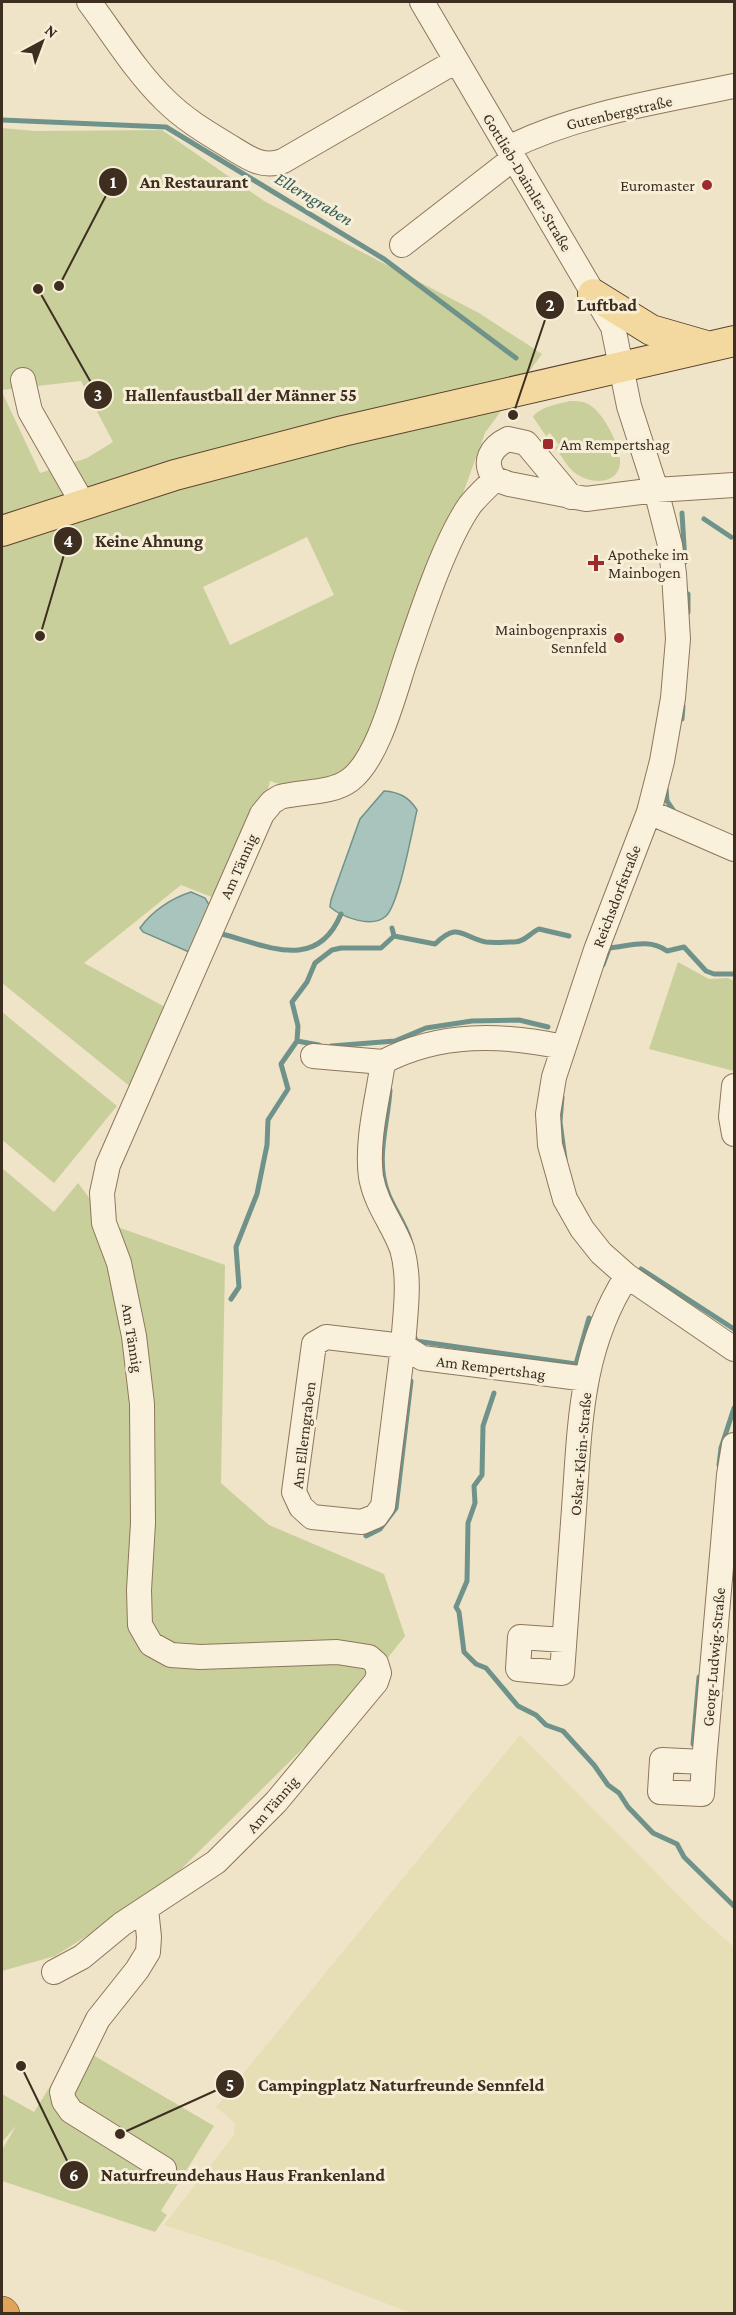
<svg xmlns="http://www.w3.org/2000/svg" width="736" height="2315" viewBox="0 0 736 2315" font-family="'Crimson Pro',serif">
<style>
.farmland{fill:#e6deb5}
.green{fill:#c9cf9b;fill-rule:evenodd}
.water{fill:#a9c4bc;stroke:#6f938a;stroke-width:1.5}
.lines{fill:none;stroke-linecap:round;stroke-linejoin:round}
.stream{stroke:#6f938a;stroke-width:5}
.minor-casing{stroke:#8d765c;stroke-width:26}
.major-casing{stroke:#5b4430;stroke-width:32}
.highway-casing{stroke:#5b4430;stroke-width:34}
.minor{stroke:#faf1dc;stroke-width:24}
.major{stroke:#f3d9a0;stroke-width:30}
.highway{stroke:#e0a458;stroke-width:33}
.poi-dot{fill:#9e2a2b;stroke:#f7eed8;stroke-width:2}
.labels{text-anchor:middle;stroke-width:6;stroke-linejoin:round;paint-order:stroke}
.street-label{font-size:16px;fill:#3d2e20;stroke:#f7eed8}
.poi-label{font-size:16px;fill:#3d2e20;stroke:#f7eed8;text-anchor:end}
.water-label{font-size:18px;font-style:italic;fill:#2f5d5a;stroke:#f7eed8}
.leader{fill:none;stroke:#3d2e20;stroke-width:2}
.callout-dot{fill:#3d2e20;stroke:#f7eed8;stroke-width:2}
.mark-label{font-size:18px;text-anchor:middle;font-weight:bold;fill:#fff}
.callout-label{font-size:18px;text-anchor:middle;font-weight:bold;fill:#3d2e20;stroke:#f7eed8;stroke-width:6;stroke-linejoin:round;paint-order:stroke}
</style>
<rect width="100%" height="100%" fill="#f0e4c8"/>
<path class="farmland" d="M 520,1735 L 702,1919 L 734,1947 L 734,2313 L 411,2313 L 278,2262 L 164,2225 L 234,2135 L 235,2123 L 216,2107 Z"/>
<path class="green" d="M 2,128 L 35,131 L 162,130 L 264,201 L 479,313 L 542,354 L 485,433 L 378,726 L 344,775 L 288,787 L 270,781 L 265,801 L 217,899 L 181,885 L 84,963 L 165,1007 L 132,1088 L 2,983 L 2,392 L 40,473 L 87,458 L 113,442 L 81,381 L 2,390 ZM 307,537 L 334,595 L 230,645 L 203,587 Z
M 570,401 C 576,401 583,401 588,404 C 603,411 622,448 620,464 C 617,486 589,484 575,473 C 567,467 562,456 555,448 L 559,445 L 550,433 L 546,436 L 533,417 C 539,407 558,404 570,401 Z
M 678,962 L 709,979 L 728,978 L 734,981 L 734,1071 L 649,1049 Z
M 2,1012 L 117,1106 L 54,1183 L 2,1140 Z
M 2,1168 L 54,1212 L 78,1183 L 109,1224 L 225,1265 L 221,1483 L 269,1525 L 384,1574 L 405,1636 L 364,1688 L 160,1890 L 55,1956 L 2,1971 Z
M 76,2045 L 214,2126 L 161,2211 L 167,2215 L 155,2232 L 2,2181 L 2,2150 L 16,2126 L 2,2142 L 2,2094 L 34,2112 Z"/>
<path class="water" d="M 384,791 C 399,792 409,797 417,810 C 412,831 399,904 386,916 C 372,929 342,917 330,907 L 331,900 L 360,819 Z
M 191,892 L 205,898 L 211,908 L 189,952 L 143,932 L 140,928 C 152,911 172,898 191,892 Z"/>
<g class="lines">
<path class="stream" d="M 2,120 L 166,127 L 384,259 L 516,358
M 682,513 L 685,562
M 704,519 L 731,537
M 688,612 L 688,594
M 682,719 L 683,706
M 666,789 L 667,801 L 673,810
M 392,928 L 394,936
M 222,934 C 268,946 317,972 341,914
M 394,936 L 435,944 C 459,921 461,937 486,942 C 495,943 505,942 514,942 C 525,942 530,933 539,929 L 569,936
M 609,948 C 630,946 649,938 667,951 L 684,947 L 706,971 L 714,974 L 734,974
M 603,965 L 610,946
M 297,1041 L 319,1045
M 331,1046 L 395,1041 L 426,1028 L 472,1021 L 519,1020 L 548,1027
M 390,1090 C 388,1124 375,1160 388,1193 C 394,1209 405,1223 410,1240
M 562,1097 L 560,1122 L 565,1159
M 641,1269 L 734,1329
M 231,1299 L 239,1287 L 236,1247 L 257,1194 L 267,1145 L 268,1120 L 288,1089 L 281,1064 L 297,1041 L 298,1026 L 292,1002 L 307,982 L 315,963 L 332,950 L 341,948 L 381,948 L 394,936
M 415,1338 L 416,1341 L 576,1364 L 589,1318
M 494,1393 L 483,1426 L 482,1475 L 474,1486 L 475,1503 L 468,1523 L 467,1581 L 456,1607 L 459,1612 L 464,1652 L 476,1664 L 486,1668 L 518,1706 L 536,1715 L 546,1725 L 563,1731 L 594,1765 L 608,1785 L 619,1793 L 628,1807 L 653,1833 L 677,1844 L 684,1857 L 734,1906
M 719,1465 L 721,1448 L 734,1408
M 366,1536 L 380,1529 L 396,1508 L 411,1381
M 693,1744 L 699,1677"/>
<g class="minor-casing">
<path id="minor" d="M 89,2 C 113,34 136,72 165,100 C 184,119 206,132 229,146 C 247,157 262,169 283,161 L 456,61
M 422,2 L 613,327 L 629,406 L 656,490 L 670,545 L 674,574 L 678,639 L 673,698 L 662,761 L 649,812 L 596,950 L 554,1077 L 548,1114 L 550,1145 L 565,1199 L 582,1229 L 601,1253 L 627,1276 L 734,1349
M 508,148 C 579,113 658,102 734,86
M 402,245 L 514,158
M 23,380 L 30,411 L 83,504
M 571,497 L 526,443 L 508,439 C 491,447 482,462 495,479 L 509,484 L 586,499 L 656,490 L 734,485
M 649,812 L 734,849
M 563,1047 C 502,1034 440,1032 383,1062 C 378,1098 366,1140 371,1177 C 376,1205 393,1224 402,1249 C 411,1280 405,1314 403,1346 L 422,1358 L 587,1379
M 313,1056 L 383,1062
M 734,1086 L 731,1117 L 734,1134
M 326,1337 L 403,1346 L 383,1506 L 376,1516 L 362,1522 L 312,1517 L 301,1507 L 294,1492 L 314,1344 Z
M 564,1640 L 520,1637 L 518,1669 L 562,1673 C 566,1618 570,1563 574,1509 C 580,1425 580,1349 627,1276
M 662,1760 L 704,1762 L 702,1794 L 660,1792 Z
M 704,1762 L 729,1475 L 734,1445
M 146,1909 L 149,1937 L 148,1952 L 137,1970 L 98,2019 L 62,2092 L 64,2101 L 71,2111 L 164,2169
M 54,1972 L 82,1957 L 122,1924 L 216,1862 L 276,1802 L 376,1682 L 379,1673 L 376,1663 L 369,1657 L 337,1652 L 200,1657 L 171,1655 L 151,1644 L 140,1625 L 139,1590 L 143,1523 L 142,1404 L 134,1336 L 119,1263 L 104,1223 L 102,1193 L 108,1165 L 262,814 L 272,802 L 280,797 C 303,791 331,794 350,780 C 378,759 394,694 405,661 C 420,617 444,542 470,505 C 477,496 487,487 495,479"/>
</g>
<g class="major-casing">
<path id="major" d="M 593,294 L 651,330 L 703,345
M 2,531 L 175,475 L 343,431 L 734,341"/>
</g>
<g class="highway-casing">
<path id="highway" d="M 2,2313 L 3,2314"/>
</g>
<use href="#minor" class="minor"/>
<use href="#major" class="major"/>
<use href="#highway" class="highway"/>
</g>
<g class="poi-dot">
<circle cx="707" cy="185" r="6"/>
<rect x="542" y="438" width="12" height="12" rx="3"/>
<path d="M593 554h6v6h6v6h-6v6h-6v-6h-6v-6h6z"/>
<circle cx="619" cy="638" r="6"/>
</g>
<g class="labels">
<g class="street-label">
<text transform="translate(619 112) rotate(-13)" y="6">Gutenbergstraße</text>
<text transform="translate(528 182) rotate(59)" y="6">Gottlieb-Daimler-Straße</text>
<text transform="translate(238 866) rotate(-66)" y="6">Am Tännig</text>
<text transform="translate(616 896) rotate(-69)" y="6">Reichsdorfstraße</text>
<text transform="translate(133 1338) rotate(81)" y="6">Am Tännig</text>
<text transform="translate(491 1367) rotate(7)" y="6">Am Rempertshag</text>
<text transform="translate(303 1435) rotate(-83)" y="6">Am Ellerngraben</text>
<text transform="translate(580 1454) rotate(-85)" y="6">Oskar-Klein-Straße</text>
<text transform="translate(713 1657) rotate(-85)" y="6">Georg-Ludwig-Straße</text>
<text transform="translate(272 1804) rotate(-49)" y="6">Am Tännig</text>
</g>
<g class="poi-label">
<text x="695" y="191">Euromaster</text>
<text x="560" y="450" text-anchor="start">Am Rempertshag</text>
<text x="608" y="560" text-anchor="start">Apotheke im<tspan x="608" dy="18">Mainbogen</tspan></text>
<text x="607" y="635">Mainbogenpraxis<tspan x="607" dy="18">Sennfeld</tspan></text>
</g>
<g class="water-label">
<text transform="translate(314 199) rotate(31)" y="6">Ellerngraben</text>
</g>
</g>
<path class="leader" d="M59 286L113 182M513 415L550 305M38 289L98 395M40 636L68 541M120 2134L230 2084M21 2066L74 2175"/>
<g class="callout-dot">
<circle cx="59" cy="286" r="6"/>
<circle cx="513" cy="415" r="6"/>
<circle cx="38" cy="289" r="6"/>
<circle cx="40" cy="636" r="6"/>
<circle cx="120" cy="2134" r="6"/>
<circle cx="21" cy="2066" r="6"/>
<circle cx="113" cy="182" r="15"/>
<circle cx="550" cy="305" r="15"/>
<circle cx="98" cy="395" r="15"/>
<circle cx="68" cy="541" r="15"/>
<circle cx="230" cy="2084" r="15"/>
<circle cx="74" cy="2175" r="15"/>
</g>
<g class="mark-label">
<text x="113" y="188">1</text>
<text x="550" y="311">2</text>
<text x="98" y="401">3</text>
<text x="68" y="547">4</text>
<text x="230" y="2091">5</text>
<text x="74" y="2181">6</text>
</g>
<g class="callout-label">
<text x="194" y="188">An Restaurant</text>
<text x="607" y="311">Luftbad</text>
<text x="241" y="401">Hallenfaustball der Männer 55</text>
<text x="149" y="547">Keine Ahnung</text>
<text x="401" y="2091">Campingplatz Naturfreunde Sennfeld</text>
<text x="243" y="2181">Naturfreundehaus Haus Frankenland</text>
</g>
<rect width="736" height="2315" fill="none" stroke="#3d2e20" stroke-width="6"/>
<g transform="translate(42 42) rotate(41)" stroke="#f7eed8" stroke-width="4.5" paint-order="stroke">
<path d="M0-4.5L10 22L0 15L-10 22Z" fill="#3d2e20"/>
<text y="-9" font-size="16" font-weight="bold" text-anchor="middle" fill="#3d2e20">N</text>
</g>
</svg>
